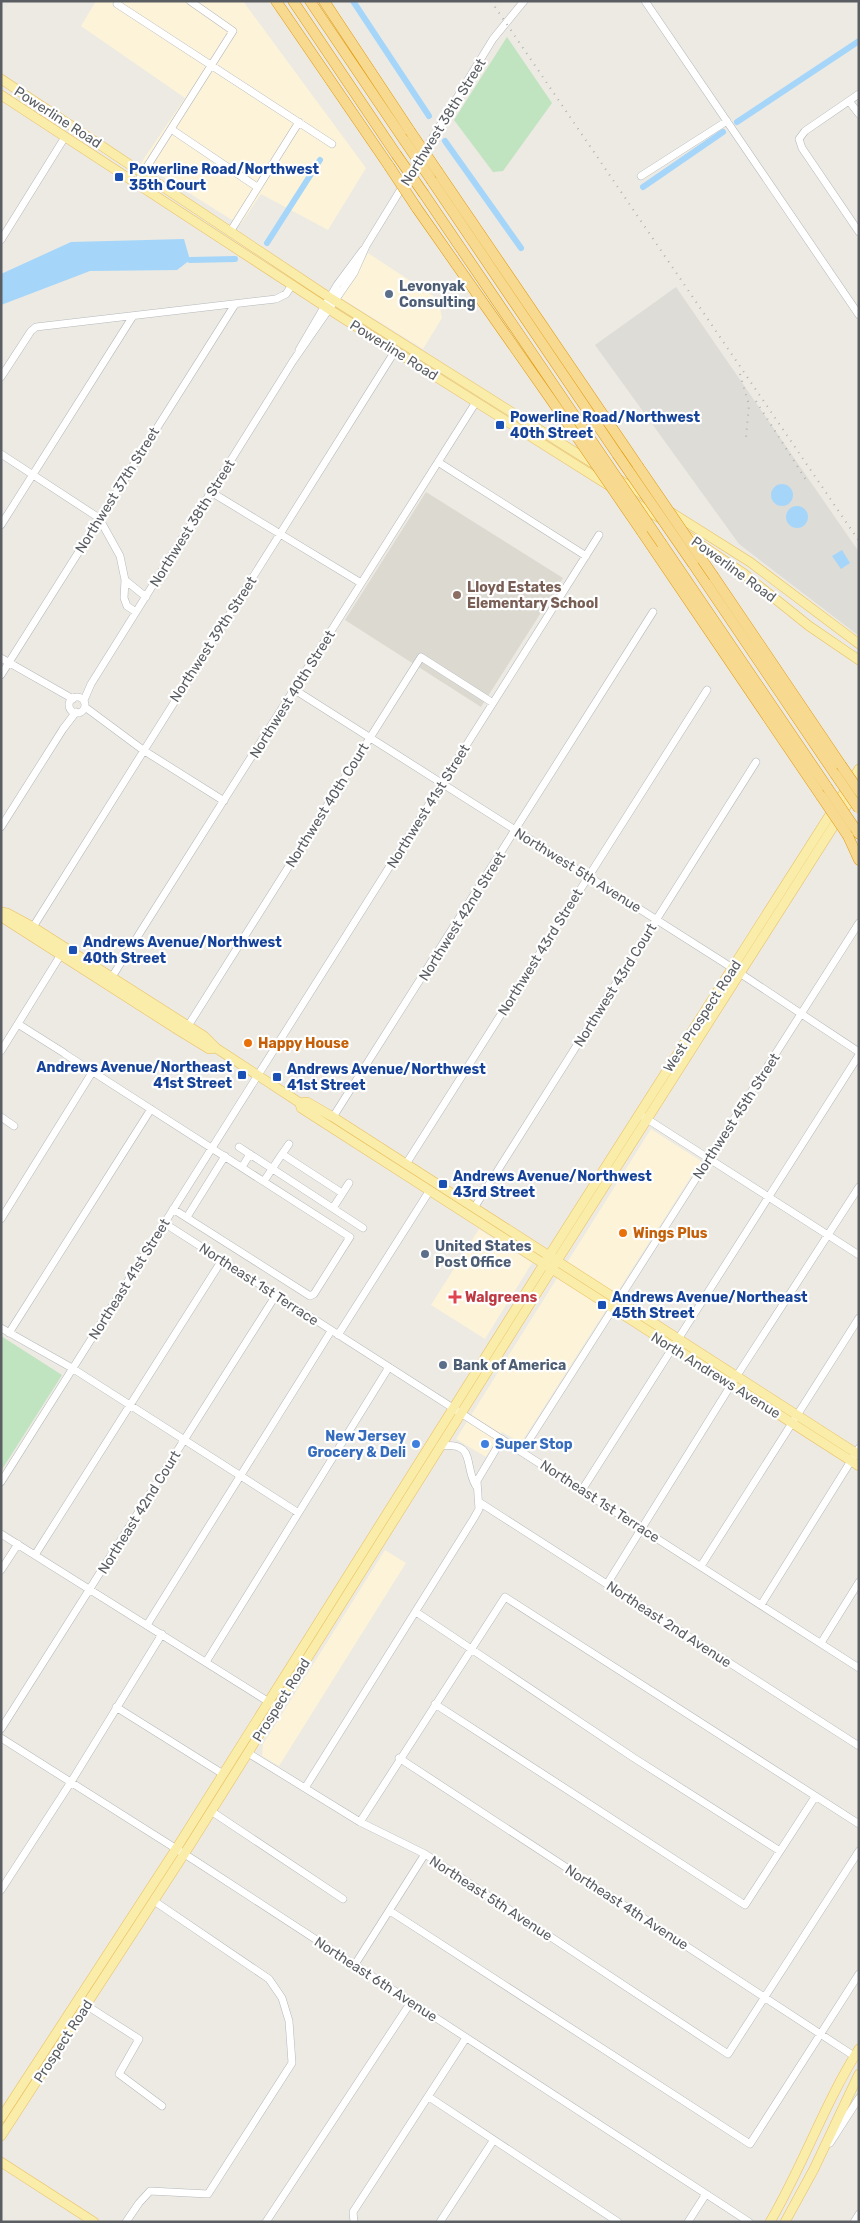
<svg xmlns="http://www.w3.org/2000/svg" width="860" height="2223" viewBox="0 0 860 2223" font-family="Rubik,sans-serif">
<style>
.commercial{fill:#fcf3d8}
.industrial{fill:#dedcd7}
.education{fill:#dcd9d0}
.green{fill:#c0e3c0}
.water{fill:#a5d6fa}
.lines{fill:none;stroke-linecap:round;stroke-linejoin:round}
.canal{stroke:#a5d6fa;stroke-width:6}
.minor-casing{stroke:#b5b8bc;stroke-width:8}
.major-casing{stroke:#e9bf5f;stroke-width:10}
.highway-casing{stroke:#e29b0d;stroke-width:11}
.minor{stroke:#fff;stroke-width:7}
.major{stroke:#faeca9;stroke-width:9}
.highway{stroke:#f7da8f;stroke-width:10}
.rail{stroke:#b1b2b2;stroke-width:2;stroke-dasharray:1 6;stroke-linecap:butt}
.highway-bridge-casing{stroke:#e29b0d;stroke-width:11;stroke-linecap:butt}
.highway-bridge{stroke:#f7da8f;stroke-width:10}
.transit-dot{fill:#1a4fb4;stroke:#fff;stroke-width:2}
.service-dot{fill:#5c6f8a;stroke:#fff;stroke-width:2}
.education-dot{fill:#8d6e63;stroke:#fff;stroke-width:2}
.food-dot{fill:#e8710a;stroke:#fff;stroke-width:2}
.health-dot{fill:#e0444e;stroke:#fff;stroke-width:2}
.shop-dot{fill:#3f7fe0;stroke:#fff;stroke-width:2}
.labels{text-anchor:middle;stroke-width:4.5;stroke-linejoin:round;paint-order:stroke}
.street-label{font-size:14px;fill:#5a5e62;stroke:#fff}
.transit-label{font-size:14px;font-weight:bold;fill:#164399;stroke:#fff;text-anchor:start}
.service-label{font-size:14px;font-weight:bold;fill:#4e5e75;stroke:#fff;text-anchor:start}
.education-label{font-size:14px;font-weight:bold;fill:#785e54;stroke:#fff;text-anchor:start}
.food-label{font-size:14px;font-weight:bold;fill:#c56008;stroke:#fff;text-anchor:start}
.health-label{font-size:14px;font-weight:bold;fill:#be3a42;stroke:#fff;text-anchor:start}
.shop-label{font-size:14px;font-weight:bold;fill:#366cbe;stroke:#fff;text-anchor:end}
</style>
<rect width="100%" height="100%" fill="#eceae2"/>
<path class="commercial" d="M 96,1 L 243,1 L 366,168 L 328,230 L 261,194 L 240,225 L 141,163 L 185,98 L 81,26 Z
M 368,253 L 438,299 L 442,318 L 423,349 L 341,298 Z
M 651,1129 L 701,1161 L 521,1443 L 502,1432 L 486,1457 L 456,1439 Z
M 479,1229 L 532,1263 L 485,1339 L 431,1305 Z
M 385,1550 L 406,1563 L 279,1766 L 262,1756 L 263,1744 Z"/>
<path class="industrial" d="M 676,287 L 859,552 L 859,636 L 739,544 L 595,345 Z"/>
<path class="education" d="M 426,492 L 563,578 L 481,707 L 345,620 Z"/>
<path class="green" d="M 507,37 L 552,103 L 503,171 L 493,172 L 454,120 Z
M 1,1336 L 62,1375 L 1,1471 Z"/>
<path class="water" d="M 184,239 L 190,260 L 177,270 L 90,271 L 1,305 L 1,274 L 71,242 Z
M771 495a11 11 0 1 1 22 0a11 11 0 1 1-22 0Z
M786 517a11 11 0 1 1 22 0a11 11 0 1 1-22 0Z
M 842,550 L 850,563 L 841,569 L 832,556 Z"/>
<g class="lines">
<path class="canal" d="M 353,1 L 429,116
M 737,122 L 859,41
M 445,141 L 521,248
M 643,187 L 723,132
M 267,243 L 320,160
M 190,260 L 235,259"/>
<g class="minor-casing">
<path id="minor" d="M 645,1 L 859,315
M 117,4 L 332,144
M 859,94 L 805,131 L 799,139 L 802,148 L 859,232
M 849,101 L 859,114
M 171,129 L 257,187
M 641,176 L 727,121
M 136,184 L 233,31 L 190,1
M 230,232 L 299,122
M 1,240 L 65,137
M 299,350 L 337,285 L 363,250
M 1,377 L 31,331 L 36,327 L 276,299 L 286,294 L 292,285
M 1,454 L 99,518 L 120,556 L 125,580 L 124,598 L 127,606 L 136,612
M 438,462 L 586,556
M 211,492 L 361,583
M 1,525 L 133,316
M 125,580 L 146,597
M 1,658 L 73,699
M 1,675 L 234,306
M 295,690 L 723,962 L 859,1052
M69 705a8 8 0 1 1 16 0a8 8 0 1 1-16 0Z
M 84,700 L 91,684 L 293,361 L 354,273 L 366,246 L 493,39 L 524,1
M 85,707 L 143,750 L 224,801
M 1,827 L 63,729 L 76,712
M 33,927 L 395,351
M 110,980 L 476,402
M 18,1024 L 64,1053
M 188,1026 L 421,657 L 493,703
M 1,1051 L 60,956
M 65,1054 L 350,1237 L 314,1294 L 310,1296 L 173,1209
M 1,1117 L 14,1126
M 333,1117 L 653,612
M 644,1117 L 859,1255
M 289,1144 L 282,1154 L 342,1193
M 239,1147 L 363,1228
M 406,1164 L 707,690
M 242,1167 L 250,1154
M 264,1181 L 282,1154
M 333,1208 L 349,1183
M 474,1208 L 756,762
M 187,1217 L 225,1156
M 1,1219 L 93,1071
M 164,1223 L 859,1668
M 1,1328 L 72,1368 L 297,1512
M 9,1333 L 151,1109
M 338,1335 L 430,1190
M 440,1446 C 477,1442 463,1464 476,1486
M 522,1451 L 859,923
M 1,1482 L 599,535
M 582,1490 L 859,1055
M 479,1502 L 859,1746
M 1,1534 L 272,1704
M 35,1555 L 222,1260
M 701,1566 L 859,1318
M 1,1570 L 18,1544
M 607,1584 L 736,1377 L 859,1187
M 761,1605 L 859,1448
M 416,1612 L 634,1758 L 780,1851
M 147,1625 L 331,1331
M 821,1643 L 859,1582
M 206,1662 L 389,1367
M 435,1704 L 745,1905 L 815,1797
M 116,1707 L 223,1774
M 1,1729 L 276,1295
M 1,1738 L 197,1862 L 749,2222
M 248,1753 L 360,1822 L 425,1854 L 728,2054 L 859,1851
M 399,1758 L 854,2056
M 305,1788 L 474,1518 L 479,1509 L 477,1481 L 502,1439
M 211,1811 L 343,1899
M 360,1822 L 505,1597 L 859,1824
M 1,1890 L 71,1782 L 162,1634
M 390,1911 L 750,2144 L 859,1974
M 354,1966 L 425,1854
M 78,2000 L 139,2039 L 119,2074 L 162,2106
M 429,2097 L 618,2222
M 830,2143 L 859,2098
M 126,2222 L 139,2203 L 150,2191 L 208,2194 L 292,2063 L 289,2021 L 282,1998 L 269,1979 L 154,1901
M 266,2222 L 411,2002
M 354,2222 L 353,2212 L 466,2038
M 440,2222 L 493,2141
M 688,2222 L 706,2194
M 854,2222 L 859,2214"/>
</g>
<g class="major-casing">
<path id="major" d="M 1,79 L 321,292 L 594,464
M 1,95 L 338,315 L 611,487
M 618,479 L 645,496
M 634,502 L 661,519
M 669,511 L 750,562 L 859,644
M 685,534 L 743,573 L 809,626 L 859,660
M 1,912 L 7,913 L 33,927 L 204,1036 L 216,1048 L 300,1103 L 301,1108 L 859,1466
M 1,915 L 3,918 L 178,1030 L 209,1049 L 216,1048
M 300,1103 L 307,1102 L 333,1117 L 859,1455
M 1,2118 L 176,1849 L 554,1248 L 859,769
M 1,2136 L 190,1845 L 560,1256 L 854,794
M 1,2162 L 94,2222
M 770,2222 C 803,2166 824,2104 859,2049
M 785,2222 L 814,2169 L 859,2074"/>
</g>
<g class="highway-casing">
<path id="highway" d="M 276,1 L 389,166
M 293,1 L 396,154
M 310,1 L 404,140
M 324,1 L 410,131
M 438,172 L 638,466
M 432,181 L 617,454
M 424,194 L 587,434
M 416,207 L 566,421
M 642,532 L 821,796
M 662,544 L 827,787
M 693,564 L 835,774
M 714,577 L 841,765
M 854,827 L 859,834
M 848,836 L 859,860"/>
</g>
<use href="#minor" class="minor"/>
<use href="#major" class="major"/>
<use href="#highway" class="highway"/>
<path class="rail" d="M 491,1 L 859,541
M 740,374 L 749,405 L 746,437
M 756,401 L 806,480"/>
<g class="highway-bridge-casing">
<path id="highway-bridge" d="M 410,131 L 438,172
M 404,140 L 432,181
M 396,154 L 424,194
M 389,166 L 416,207
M 566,421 L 642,532
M 587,434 L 662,544
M 617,454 L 693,564
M 638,466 L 714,577
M 841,765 L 859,791
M 835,774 L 859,809
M 827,787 L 854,827
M 821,796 L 848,836"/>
</g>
<use href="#highway-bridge" class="highway-bridge"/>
</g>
<g class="transit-dot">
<rect x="114" y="172" width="10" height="10" rx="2.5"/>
<rect x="495" y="420" width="10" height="10" rx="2.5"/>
<rect x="68" y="945" width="10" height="10" rx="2.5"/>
<rect x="237" y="1070" width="10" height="10" rx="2.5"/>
<rect x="272" y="1072" width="10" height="10" rx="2.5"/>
<rect x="438" y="1179" width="10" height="10" rx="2.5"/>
<rect x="597" y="1300" width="10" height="10" rx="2.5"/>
</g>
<g class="service-dot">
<circle cx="389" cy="294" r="5"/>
<circle cx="425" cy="1254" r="5"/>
<circle cx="443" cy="1365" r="5"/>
</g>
<circle class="education-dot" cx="457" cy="595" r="5"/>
<g class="food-dot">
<circle cx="248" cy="1043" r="5"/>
<circle cx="623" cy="1233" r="5"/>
</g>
<path class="health-dot" d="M452.5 1289.5h5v5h5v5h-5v5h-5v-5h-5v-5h5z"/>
<g class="shop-dot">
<circle cx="416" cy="1444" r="5"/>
<circle cx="485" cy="1444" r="5"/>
</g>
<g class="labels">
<g class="street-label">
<text transform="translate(58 117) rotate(33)" y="5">Powerline Road</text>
<text transform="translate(443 122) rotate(-58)" y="5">Northwest 38th Street</text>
<text transform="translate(394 350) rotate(32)" y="5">Powerline Road</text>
<text transform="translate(117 490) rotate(-58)" y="5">Northwest 37th Street</text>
<text transform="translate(192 523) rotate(-58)" y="5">Northwest 38th Street</text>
<text transform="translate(734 569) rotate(36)" y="5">Powerline Road</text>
<text transform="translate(213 639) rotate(-57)" y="5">Northwest 39th Street</text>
<text transform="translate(292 694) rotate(-58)" y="5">Northwest 40th Street</text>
<text transform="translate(327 805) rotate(-58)" y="5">Northwest 40th Court</text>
<text transform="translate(428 806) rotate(-58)" y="5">Northwest 41st Street</text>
<text transform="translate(578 870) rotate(32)" y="5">Northwest 5th Avenue</text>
<text transform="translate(462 916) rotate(-58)" y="5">Northwest 42nd Street</text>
<text transform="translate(540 952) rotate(-58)" y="5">Northwest 43rd Street</text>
<text transform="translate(615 985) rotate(-58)" y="5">Northwest 43rd Court</text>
<text transform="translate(702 1016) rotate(-57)" y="5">West Prospect Road</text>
<text transform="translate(736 1116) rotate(-57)" y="5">Northwest 45th Street</text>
<text transform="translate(129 1279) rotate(-58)" y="5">Northeast 41st Street</text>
<text transform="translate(259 1284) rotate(33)" y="5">Northeast 1st Terrace</text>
<text transform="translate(716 1375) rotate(32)" y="5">North Andrews Avenue</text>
<text transform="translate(600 1501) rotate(33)" y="5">Northeast 1st Terrace</text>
<text transform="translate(139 1512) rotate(-58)" y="5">Northeast 42nd Court</text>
<text transform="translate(669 1624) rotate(33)" y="5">Northeast 2nd Avenue</text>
<text transform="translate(281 1700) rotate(-58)" y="5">Prospect Road</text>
<text transform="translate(491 1898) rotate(33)" y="5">Northeast 5th Avenue</text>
<text transform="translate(627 1907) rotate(33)" y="5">Northeast 4th Avenue</text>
<text transform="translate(376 1979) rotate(33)" y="5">Northeast 6th Avenue</text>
<text transform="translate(63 2041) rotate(-57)" y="5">Prospect Road</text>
</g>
<g class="transit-label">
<text x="129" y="174">Powerline Road/Northwest<tspan x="129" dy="16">35th Court</tspan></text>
<text x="510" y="422">Powerline Road/Northwest<tspan x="510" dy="16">40th Street</tspan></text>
<text x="83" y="947">Andrews Avenue/Northwest<tspan x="83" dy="16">40th Street</tspan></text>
<text x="232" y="1072" text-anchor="end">Andrews Avenue/Northeast<tspan x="232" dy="16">41st Street</tspan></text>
<text x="287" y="1074">Andrews Avenue/Northwest<tspan x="287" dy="16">41st Street</tspan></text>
<text x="453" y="1181">Andrews Avenue/Northwest<tspan x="453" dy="16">43rd Street</tspan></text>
<text x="612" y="1302">Andrews Avenue/Northeast<tspan x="612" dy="16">45th Street</tspan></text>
</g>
<g class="service-label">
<text x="399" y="291">Levonyak<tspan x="399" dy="16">Consulting</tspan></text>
<text x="435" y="1251">United States<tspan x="435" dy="16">Post Office</tspan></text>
<text x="453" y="1370">Bank of America</text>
</g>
<g class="education-label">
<text x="467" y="592">Lloyd Estates<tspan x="467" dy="16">Elementary School</tspan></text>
</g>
<g class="food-label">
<text x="258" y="1048">Happy House</text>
<text x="633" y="1238">Wings Plus</text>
</g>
<g class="health-label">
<text x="465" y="1302">Walgreens</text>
</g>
<g class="shop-label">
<text x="406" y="1441">New Jersey<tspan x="406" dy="16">Grocery &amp; Deli</tspan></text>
<text x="495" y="1449" text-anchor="start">Super Stop</text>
</g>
</g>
<rect width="860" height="2223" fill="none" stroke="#5a5e62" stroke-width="5"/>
</svg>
